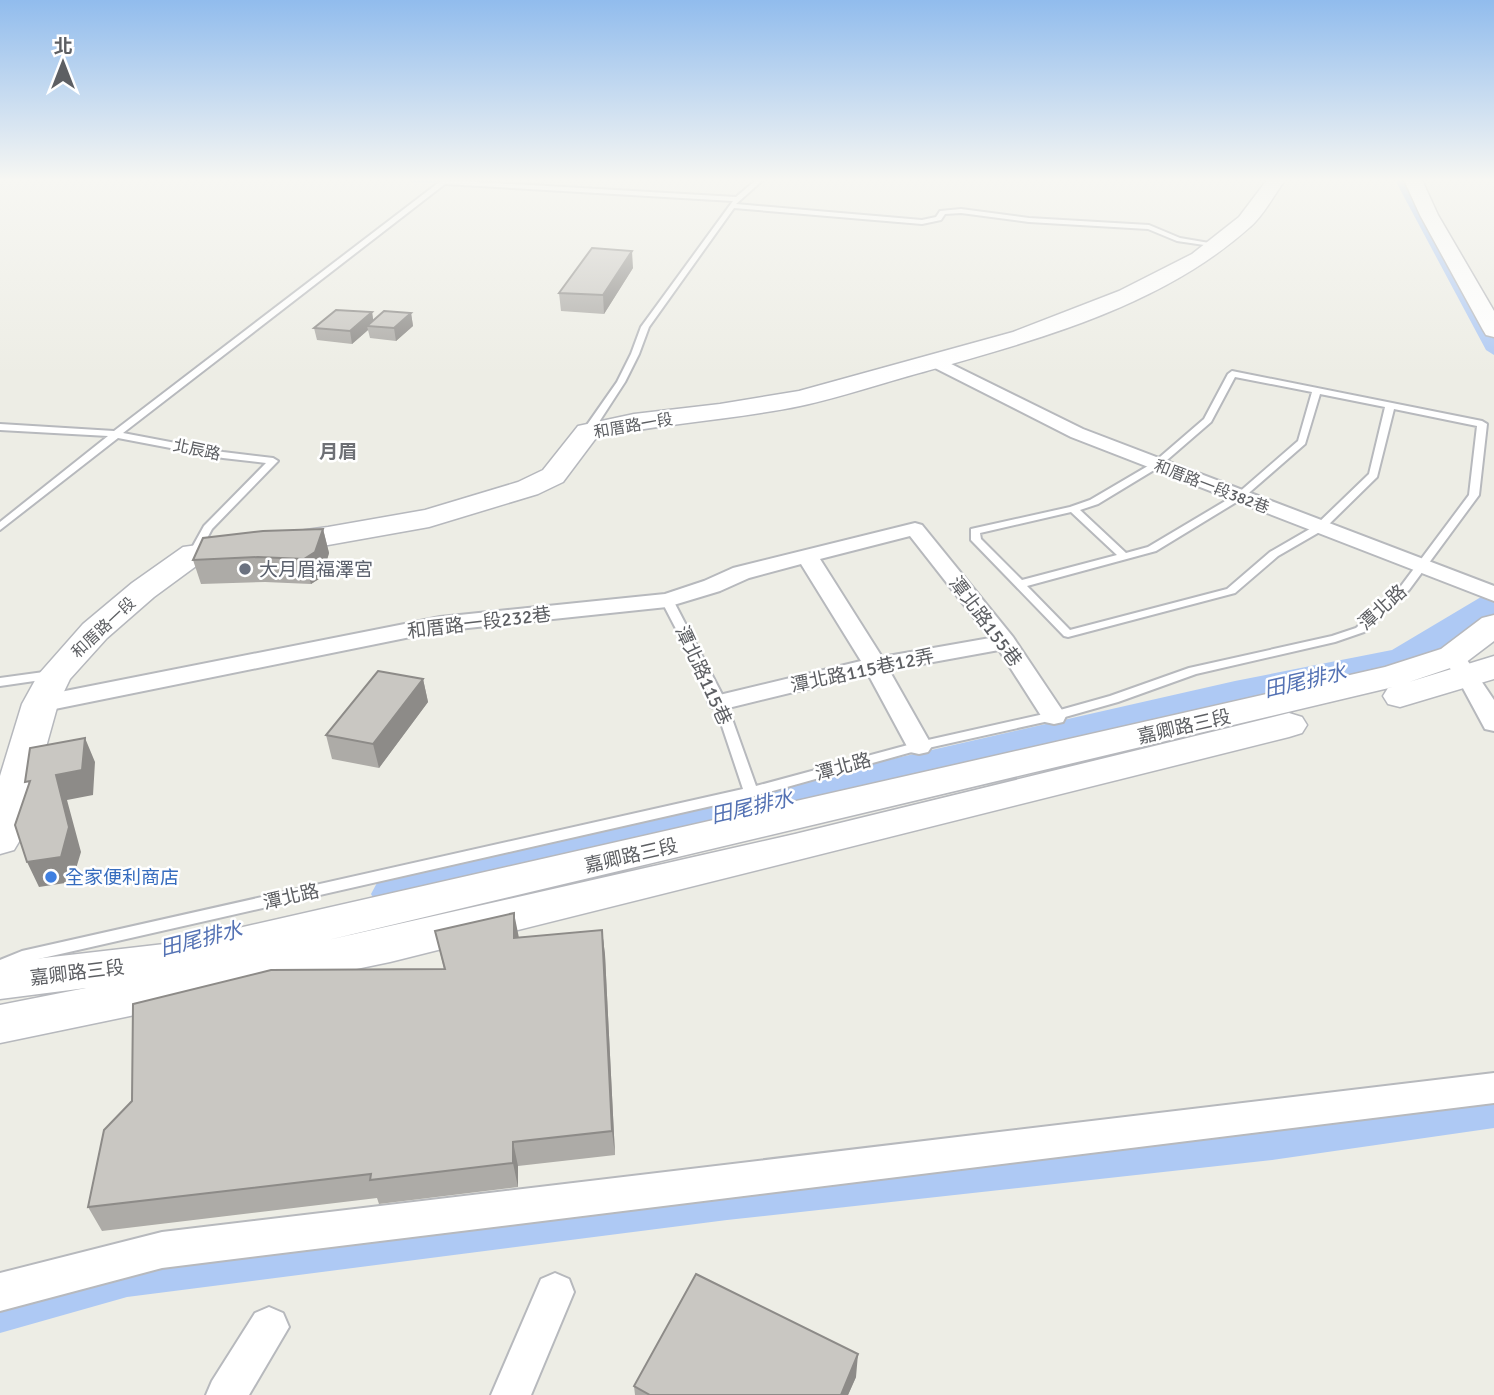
<svg xmlns="http://www.w3.org/2000/svg" width="1494" height="1395" viewBox="0 0 1494 1395" font-family="Signika,'Noto Sans TC',sans-serif">
<style>
.lines{fill:none;stroke-linecap:round;stroke-linejoin:round}
.stream{stroke:#aec9f4;stroke-width:4.5}
.canal{fill:#aec9f4;fill-rule:evenodd}
.river{fill:#aec9f4;fill-rule:evenodd}
.lane-casing{stroke:#b7b9bd;stroke-width:4}
.street-casing{stroke:#b7b9bd;stroke-width:4}
.secondary-casing{stroke:#b6b8bd;stroke-width:3}
.lane{fill:#fff;fill-rule:evenodd}
.street{fill:#fff;fill-rule:evenodd}
.secondary{fill:#fff;fill-rule:evenodd}
.wall{fill:#adaba7}
.shaded-wall{fill:#8d8b88}
.building{fill:#c9c7c2;stroke:#8d8b88;stroke-width:2}
.worship-dot{fill:#6b7280;stroke:#fff;stroke-width:2.5}
.shop-dot{fill:#3f7fe0;stroke:#fff;stroke-width:2.5}
.labels{text-anchor:middle;stroke-width:5;stroke-linejoin:round;paint-order:stroke}
.far-street-label{font-size:16px;fill:#5d5f63;stroke:#fff}
.far-quarter-label{font-size:19px;font-weight:bold;fill:#6e7075;stroke:#fff}
.worship-label{font-size:19px;fill:#5b616d;stroke:#fff;text-anchor:start}
.street-label{font-size:19px;fill:#5d5f63;stroke:#fff}
.shop-label{font-size:19px;fill:#366cbe;stroke:#fff;text-anchor:start}
.water-label{font-size:21px;font-style:italic;fill:#5472b4;stroke:#fff}
</style>
<rect width="100%" height="100%" fill="#edede5"/>
<g class="lines">
<path class="stream" d="M 412,180 L 439,181"/>
<path class="canal" d="M 1395,180 L 1407,180 L 1494,336 L 1494,355 L 1486,350 Z
M 1494,1100 L 1494,1128 L 1272,1160 L 727,1220 L 127,1297 L 0,1333 L 0,1297 L 127,1263 L 727,1188 L 1272,1130 Z"/>
<path class="river" d="M 1494,594 L 1494,621 L 1418,667 L 1235,707 L 690,837 L 395,912 L 378,907 L 371,894 L 378,881 L 395,876 L 690,805 L 1235,681 L 1392,650 L 1481,597 Z"/>
<g class="lane-casing">
<path id="lane" d="M 442,180 L 736,197 L 756,180 L 763,180 L 736,204 L 922,220 L 936,217 L 940,211 L 961,209 L 1029,218 L 1149,225 L 1180,238 L 1221,245 L 1218,247 L 1177,241 L 1148,229 L 1029,222 L 961,213 L 945,214 L 941,220 L 922,224 L 734,208 L 649,327 L 639,354 L 625,382 L 599,422 L 590,434 L 587,435 L 582,432 L 617,382 L 631,354 L 641,327 L 733,201 L 445,184 L 123,433 L 223,452 L 273,458 L 278,461 L 212,529 L 198,555 L 194,556 L 189,553 L 204,526 L 266,463 L 223,458 L 118,438 L 0,530 L 0,522 L 108,436 L 0,430 L 0,424 L 114,431 Z
M 1232,371 L 1482,421 L 1487,424 L 1479,495 L 1409,590 L 1364,632 L 1335,642 L 1196,674 L 1118,702 L 1058,719 L 919,750 L 751,797 L 25,962 L 0,973 L 0,960 L 22,951 L 743,789 L 714,702 L 661,600 L 663,598 L 671,598 L 673,600 L 726,702 L 756,786 L 919,742 L 1053,712 L 1110,696 L 1189,668 L 1332,636 L 1356,628 L 1401,586 L 1469,495 L 1477,426 L 1394,409 L 1377,477 L 1323,530 L 1278,556 L 1235,593 L 1068,637 L 1064,636 L 971,540 L 971,529 L 1070,507 L 1090,500 L 1153,463 L 1204,419 L 1228,374 ZM 1235,377 L 1312,392 L 1298,441 L 1237,494 L 1148,547 L 1126,553 L 1080,510 L 1098,504 L 1159,467 L 1211,422 ZM 1320,394 L 1385,407 L 1369,474 L 1315,526 L 1270,552 L 1227,589 L 1070,630 L 1027,586 L 1156,551 L 1243,498 L 1305,444 ZM 1071,512 L 1117,555 L 1022,580 L 981,539 L 980,533 Z
M 51,671 L 55,672 L 57,675 L 55,678 L 0,686 L 0,678 Z"/>
</g>
<g class="street-casing">
<path id="street" d="M 937,357 L 1083,429 L 1494,586 L 1494,601 L 1071,437 L 931,366 L 929,362 L 931,358 Z
M 915,523 L 922,525 L 1013,637 L 1066,716 L 1063,722 L 1054,724 L 1045,722 L 999,650 L 889,670 L 932,746 L 928,752 L 919,754 L 910,752 L 868,674 L 720,710 L 711,707 L 708,702 L 711,697 L 861,661 L 801,564 L 749,578 L 720,591 L 667,607 L 440,631 L 40,712 L 31,710 L 28,704 L 31,698 L 40,696 L 440,617 L 665,594 L 704,581 L 733,568 ZM 910,536 L 990,638 L 882,657 L 820,559 Z
M 1455,652 L 1463,654 L 1494,700 L 1494,731 L 1485,729 L 1458,679 L 1443,659 L 1447,654 Z
M 1494,1073 L 1494,1103 L 162,1268 L 0,1311 L 0,1273 L 162,1232 Z
M 555,1273 L 569,1279 L 574,1292 L 531,1395 L 491,1395 L 541,1279 Z
M 269,1307 L 283,1313 L 289,1327 L 249,1395 L 206,1395 L 212,1381 L 255,1313 Z"/>
</g>
<g class="secondary-casing">
<path id="secondary" d="M 1267,180 L 1285,180 C 1274,195 1264,215 1250,227 C 1161,307 1036,340 923,372 C 882,383 842,397 800,406 C 733,420 663,423 596,438 L 563,482 L 538,494 L 429,527 L 328,545 L 203,561 L 154,597 L 107,638 L 70,679 L 58,704 L 20,840 L 14,850 L 0,854 L 0,776 L 22,704 L 38,675 L 83,624 L 132,583 L 183,547 L 328,527 L 425,510 L 518,482 L 543,470 L 578,426 L 634,414 L 720,404 L 799,391 L 1013,332 L 1119,291 L 1192,254 L 1239,217 Z
M 1404,180 L 1422,180 L 1438,215 L 1494,311 L 1494,337 L 1486,335 L 1483,330 L 1420,215 Z
M 1494,615 L 1494,641 L 1465,663 L 1409,682 L 1494,656 L 1494,679 L 1400,707 L 1388,704 L 1383,696 L 1388,688 L 1393,687 L 328,940 L 795,834 L 1289,713 L 1302,717 L 1307,725 L 1302,733 L 1289,737 L 390,962 L 0,1043 L 0,1005 L 86,988 L 0,999 L 0,963 L 173,943 L 1385,667 L 1441,649 L 1482,618 Z"/>
</g>
<use href="#lane" class="lane"/>
<use href="#street" class="street"/>
<use href="#secondary" class="secondary"/>
</g>
<path class="wall" d="M 633,268 L 604,314 L 561,311 L 559,293 Z
M 372,312 L 373,320 L 411,313 L 413,326 L 396,341 L 370,338 L 368,330 L 352,344 L 317,340 L 314,328 Z
M 323,529 L 329,553 L 322,577 L 311,584 L 265,582 L 201,584 L 193,560 Z
M 423,679 L 428,702 L 379,768 L 332,759 L 326,735 Z
M 602,930 L 605,955 L 615,1155 L 518,1166 L 518,1187 L 379,1204 L 377,1198 L 102,1231 L 88,1207 L 444,969 L 435,931 L 519,938 Z
M 856,1377 L 848,1395 L 635,1395 L 634,1386 Z"/>
<path class="shaded-wall" d="M 632,251 L 633,268 L 604,314 L 603,295 Z
M 372,312 L 374,325 L 367,326 L 368,330 L 352,344 L 350,331 Z
M 411,313 L 413,326 L 396,341 L 394,328 Z
M 323,529 L 329,553 L 322,577 L 311,584 L 304,559 Z
M 423,679 L 428,702 L 379,768 L 373,744 Z
M 85,738 L 95,762 L 93,795 L 67,800 L 81,852 L 72,882 L 39,887 L 27,862 L 56,775 Z
M 514,913 L 519,938 L 514,938 Z
M 602,930 L 605,955 L 615,1155 L 612,1131 Z
M 513,1142 L 518,1166 L 518,1187 L 513,1163 Z
M 858,1354 L 856,1377 L 848,1395 L 841,1395 Z"/>
<path class="building" d="M 592,248 L 632,251 L 603,295 L 559,293 Z
M 336,310 L 372,312 L 350,331 L 314,328 Z
M 384,311 L 411,313 L 394,328 L 367,326 Z
M 323,529 L 315,552 L 304,559 L 258,557 L 193,560 L 203,538 L 263,531 Z
M 378,671 L 423,679 L 373,744 L 326,735 Z
M 85,738 L 82,770 L 56,775 L 69,827 L 61,857 L 27,862 L 15,825 L 30,781 L 25,782 L 30,748 Z
M 514,913 L 514,938 L 602,930 L 612,1131 L 513,1142 L 513,1163 L 370,1180 L 371,1174 L 88,1207 L 104,1130 L 132,1101 L 133,1004 L 271,970 L 445,969 L 435,931 Z
M 696,1274 L 858,1354 L 841,1395 L 650,1395 L 634,1386 Z"/>
<linearGradient id="sky" x2="0" y2="1"><stop stop-color="#91bced"/><stop offset="0.48" stop-color="#f7f7f3"/><stop offset="1" stop-color="#f7f7f3" stop-opacity="0"/></linearGradient>
<rect width="1494" height="375" fill="url(#sky)"/>
<circle class="worship-dot" cx="245" cy="569" r="7"/>
<circle class="shop-dot" cx="51" cy="877" r="7"/>
<g class="labels">
<g class="far-street-label">
<text transform="translate(633 425) rotate(-10)" y="6">和厝路一段</text>
<text transform="translate(197 449) rotate(12)" y="6">北辰路</text>
<text transform="translate(1212 486) rotate(21)" y="6">和厝路一段382巷</text>
<text transform="translate(103 627) rotate(-43)" y="6">和厝路一段</text>
</g>
<g class="far-quarter-label">
<text x="338" y="458">月眉</text>
</g>
<g class="worship-label">
<text x="259" y="576">大月眉福澤宮</text>
</g>
<g class="street-label">
<text transform="translate(1382 607) rotate(-42)" y="7">潭北路</text>
<text transform="translate(986 621) rotate(53)" y="7">潭北路155巷</text>
<text transform="translate(479 622) rotate(-7)" y="7">和厝路一段232巷</text>
<text transform="translate(862 670) rotate(-12)" y="7">潭北路115巷12弄</text>
<text transform="translate(704 675) rotate(65)" y="7">潭北路115巷</text>
<text transform="translate(1184 726) rotate(-13)" y="7">嘉卿路三段</text>
<text transform="translate(843 766) rotate(-15)" y="7">潭北路</text>
<text transform="translate(631 855) rotate(-13)" y="7">嘉卿路三段</text>
<text transform="translate(291 896) rotate(-13)" y="7">潭北路</text>
<text transform="translate(77 972) rotate(-7)" y="7">嘉卿路三段</text>
</g>
<g class="shop-label">
<text x="65" y="884">全家便利商店</text>
</g>
<g class="water-label">
<text transform="translate(1305 681) rotate(-13)" y="7">田尾排水</text>
<text transform="translate(752 807) rotate(-13)" y="7">田尾排水</text>
<text transform="translate(201 939) rotate(-14)" y="7">田尾排水</text>
</g>
</g>
<g transform="translate(63 63)" stroke="#ffffff" stroke-width="5" paint-order="stroke">
<path d="M0-5L12 26L0 18L-12 26Z" fill="#5d5f63"/>
<text y="-10" font-size="19" font-weight="bold" text-anchor="middle" fill="#5d5f63">北</text>
</g>
</svg>
